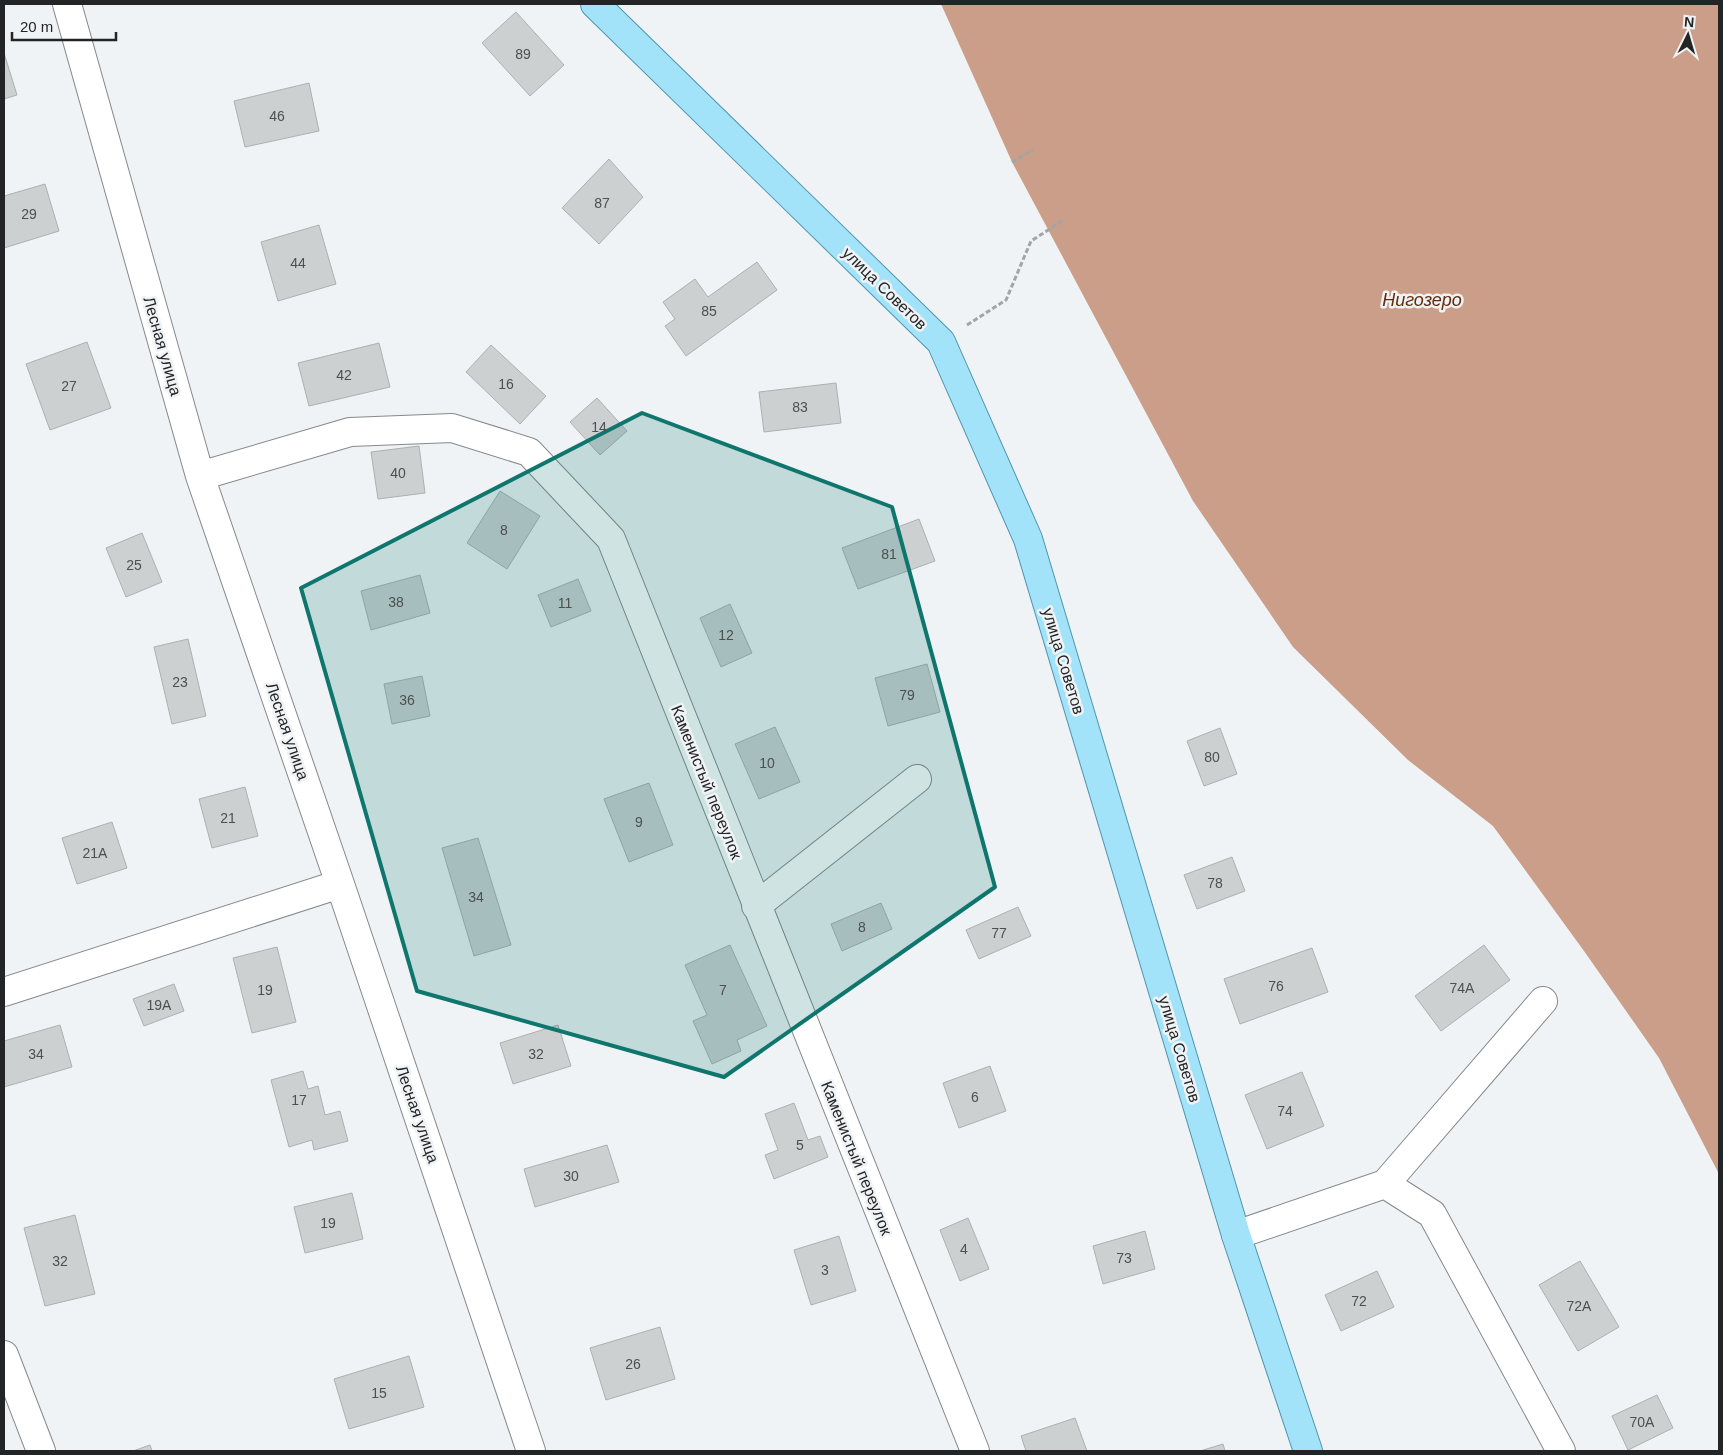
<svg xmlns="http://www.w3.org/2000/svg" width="1723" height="1455" viewBox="0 0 1723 1455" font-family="Helvetica,sans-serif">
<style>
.water{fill:#ca9e88}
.building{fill:#ccd0d1;stroke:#acb0b1}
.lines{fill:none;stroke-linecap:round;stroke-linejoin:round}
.minor-casing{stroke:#85898a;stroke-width:30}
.major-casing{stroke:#4f94ad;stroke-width:30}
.path{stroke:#a2a4a6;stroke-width:3;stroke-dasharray:5 2.5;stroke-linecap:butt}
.minor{stroke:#fff;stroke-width:28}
.major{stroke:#a3e3fa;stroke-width:28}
.marked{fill:#0f766e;fill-opacity:0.2;stroke:#0f766e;stroke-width:4;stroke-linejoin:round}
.labels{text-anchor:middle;stroke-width:5;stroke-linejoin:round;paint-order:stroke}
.number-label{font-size:14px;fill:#4d4f50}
.street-label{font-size:16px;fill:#232425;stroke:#f0f3f5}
.water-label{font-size:18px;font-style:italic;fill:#632c0b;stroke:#f0f3f5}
</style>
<rect width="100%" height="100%" fill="#f0f3f5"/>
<path class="water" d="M 941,4 L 1719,4 L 1719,1174 L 1659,1058 L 1584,951 L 1493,826 L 1408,760 L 1293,647 L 1193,501 L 1012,162 Z"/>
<path class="building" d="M 516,12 L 564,65 L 530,96 L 482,43 Z
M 4,53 L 17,95 L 4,99 Z
M 309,83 L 319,131 L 245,147 L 234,101 Z
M 609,159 L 643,197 L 599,244 L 562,208 Z
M 45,184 L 59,231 L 4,248 L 4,196 Z
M 319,225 L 336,284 L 278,301 L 261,242 Z
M 757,262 L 777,290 L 686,356 L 665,326 L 675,319 L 663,302 L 695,279 L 708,297 Z
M 87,342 L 111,408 L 50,430 L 26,364 Z
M 379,343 L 390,387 L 309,406 L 298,363 Z
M 491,345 L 546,396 L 520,424 L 466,372 Z
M 836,383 L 841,423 L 764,432 L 759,392 Z
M 597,398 L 627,431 L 600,455 L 570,422 Z
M 419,446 L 425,493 L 378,499 L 371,452 Z
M 500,491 L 540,516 L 507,569 L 467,543 Z
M 919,519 L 935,561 L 858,589 L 842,548 Z
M 142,533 L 162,582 L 126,597 L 106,548 Z
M 420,575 L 430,613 L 371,630 L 361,591 Z
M 578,579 L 591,611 L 551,627 L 538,595 Z
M 730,604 L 752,653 L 721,667 L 700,618 Z
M 188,639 L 206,716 L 172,724 L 154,647 Z
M 927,664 L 940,712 L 888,726 L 875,678 Z
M 422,676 L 430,716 L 392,724 L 384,684 Z
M 775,727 L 800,782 L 759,799 L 735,744 Z
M 1220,728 L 1237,774 L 1204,786 L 1187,741 Z
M 649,783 L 673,845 L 629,862 L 604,799 Z
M 245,787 L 258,836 L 212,848 L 199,799 Z
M 112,822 L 127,868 L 77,884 L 62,838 Z
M 478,838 L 511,945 L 474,956 L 442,848 Z
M 1232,857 L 1245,891 L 1197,909 L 1184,875 Z
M 881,903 L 892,929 L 842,951 L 831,924 Z
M 1018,907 L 1031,936 L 979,959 L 966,930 Z
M 730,945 L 767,1026 L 737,1040 L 741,1051 L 712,1064 L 693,1021 L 707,1015 L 685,965 Z
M 1484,945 L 1510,980 L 1441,1031 L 1415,996 Z
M 277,947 L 296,1022 L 252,1033 L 233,958 Z
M 1312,948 L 1328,992 L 1240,1024 L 1224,979 Z
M 174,984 L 184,1011 L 144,1026 L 133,999 Z
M 60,1025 L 72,1067 L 4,1087 L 4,1041 Z
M 558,1025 L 571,1066 L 513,1084 L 500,1043 Z
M 990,1066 L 1006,1111 L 959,1128 L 943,1083 Z
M 303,1071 L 308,1089 L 318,1086 L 325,1115 L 340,1111 L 348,1141 L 314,1150 L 312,1140 L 289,1147 L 271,1080 Z
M 1302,1072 L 1324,1126 L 1267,1149 L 1245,1095 Z
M 794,1103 L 808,1140 L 820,1136 L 828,1157 L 774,1179 L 765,1155 L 778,1150 L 765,1114 Z
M 607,1145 L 619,1182 L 535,1207 L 524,1169 Z
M 352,1193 L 363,1239 L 305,1253 L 294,1207 Z
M 75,1215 L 95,1294 L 45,1306 L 24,1228 Z
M 968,1218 L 989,1269 L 960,1281 L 940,1230 Z
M 1145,1231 L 1155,1269 L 1103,1284 L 1093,1246 Z
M 839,1236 L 856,1291 L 811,1305 L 794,1250 Z
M 1580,1261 L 1619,1327 L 1578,1351 L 1539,1285 Z
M 1377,1271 L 1394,1307 L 1341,1331 L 1325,1295 Z
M 660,1327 L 675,1379 L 606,1400 L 590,1348 Z
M 409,1356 L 424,1407 L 349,1429 L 334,1379 Z
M 1657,1395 L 1673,1428 L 1628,1450 L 1612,1416 Z
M 1075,1418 L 1087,1451 L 1026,1451 L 1021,1436 Z
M 1223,1444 L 1225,1451 L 1200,1451 Z
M 150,1445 L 152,1451 L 133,1451 Z"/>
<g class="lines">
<g class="minor-casing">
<path id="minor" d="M 67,4 L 200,476 L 340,884 L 531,1451
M 200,476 L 350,432 L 452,428 L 529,452 L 611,539 L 975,1451
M 756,906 L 917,779
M 4,992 L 340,884
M 1385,1184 L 1432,1214 L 1561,1451
M 1236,1235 L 1385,1184 L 1543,1001
M 4,1355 L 41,1451"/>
</g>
<g class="major-casing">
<path id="major" d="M 595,4 L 941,342 L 1028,539 L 1236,1235 L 1308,1451"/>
</g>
<path class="path" d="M 1012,162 L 1033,150
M 967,325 L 1006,300 L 1031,241 L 1064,220"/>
<use href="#minor" class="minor"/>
<use href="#major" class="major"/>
</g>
<path class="marked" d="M 642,413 L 892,507 L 995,887 L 724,1077 L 417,991 L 301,588 Z"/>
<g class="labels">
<g class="number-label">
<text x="523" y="59">89</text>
<text x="277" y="121">46</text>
<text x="602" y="208">87</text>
<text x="29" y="219">29</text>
<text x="298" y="268">44</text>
<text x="709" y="316">85</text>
<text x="344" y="380">42</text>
<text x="506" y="389">16</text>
<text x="69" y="391">27</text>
<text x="800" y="412">83</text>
<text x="599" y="432">14</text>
<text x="398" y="478">40</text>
<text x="504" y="535">8</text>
<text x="889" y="559">81</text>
<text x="134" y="570">25</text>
<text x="396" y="607">38</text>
<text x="565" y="608">11</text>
<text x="726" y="640">12</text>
<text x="180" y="687">23</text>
<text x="907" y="700">79</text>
<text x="407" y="705">36</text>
<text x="1212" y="762">80</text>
<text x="767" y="768">10</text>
<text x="228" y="823">21</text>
<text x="639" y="827">9</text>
<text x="95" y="858">21А</text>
<text x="1215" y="888">78</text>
<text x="476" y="902">34</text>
<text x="862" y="932">8</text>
<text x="999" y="938">77</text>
<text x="1276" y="991">76</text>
<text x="1462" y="993">74А</text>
<text x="265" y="995">19</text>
<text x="723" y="995">7</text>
<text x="159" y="1010">19А</text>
<text x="36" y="1059">34</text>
<text x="536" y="1059">32</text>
<text x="975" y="1102">6</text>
<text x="299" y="1105">17</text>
<text x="1285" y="1116">74</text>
<text x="800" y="1150">5</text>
<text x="571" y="1181">30</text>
<text x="328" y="1228">19</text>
<text x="964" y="1254">4</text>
<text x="1124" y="1263">73</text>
<text x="60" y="1266">32</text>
<text x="825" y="1275">3</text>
<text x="1359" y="1306">72</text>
<text x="1579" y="1311">72А</text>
<text x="633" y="1369">26</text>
<text x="379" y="1398">15</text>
<text x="1642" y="1427">70А</text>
</g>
<g class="street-label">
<text transform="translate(885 288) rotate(44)" y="6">улица Советов</text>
<text transform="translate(163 346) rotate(74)" y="6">Лесная улица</text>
<text transform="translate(1064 661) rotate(73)" y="6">улица Советов</text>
<text transform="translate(288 731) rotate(71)" y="6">Лесная улица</text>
<text transform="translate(707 782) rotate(68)" y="6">Каменистый переулок</text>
<text transform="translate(1180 1049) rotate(73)" y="6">улица Советов</text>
<text transform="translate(418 1114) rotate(71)" y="6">Лесная улица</text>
<text transform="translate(857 1158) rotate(68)" y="6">Каменистый переулок</text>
</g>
<g class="water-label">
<text x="1422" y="306">Нигозеро</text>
</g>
</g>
<rect width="1723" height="1455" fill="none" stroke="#232425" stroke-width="10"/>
<g transform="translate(1688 35) rotate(5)" stroke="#f0f3f5" stroke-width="4" paint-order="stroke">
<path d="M0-4L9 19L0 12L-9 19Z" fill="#232425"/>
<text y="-8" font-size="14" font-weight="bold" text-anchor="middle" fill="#232425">N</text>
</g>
<path d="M12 32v8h104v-8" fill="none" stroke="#232425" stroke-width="2.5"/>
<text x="20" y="32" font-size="15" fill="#232425" stroke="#f0f3f5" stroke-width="4" paint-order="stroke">20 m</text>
</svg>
